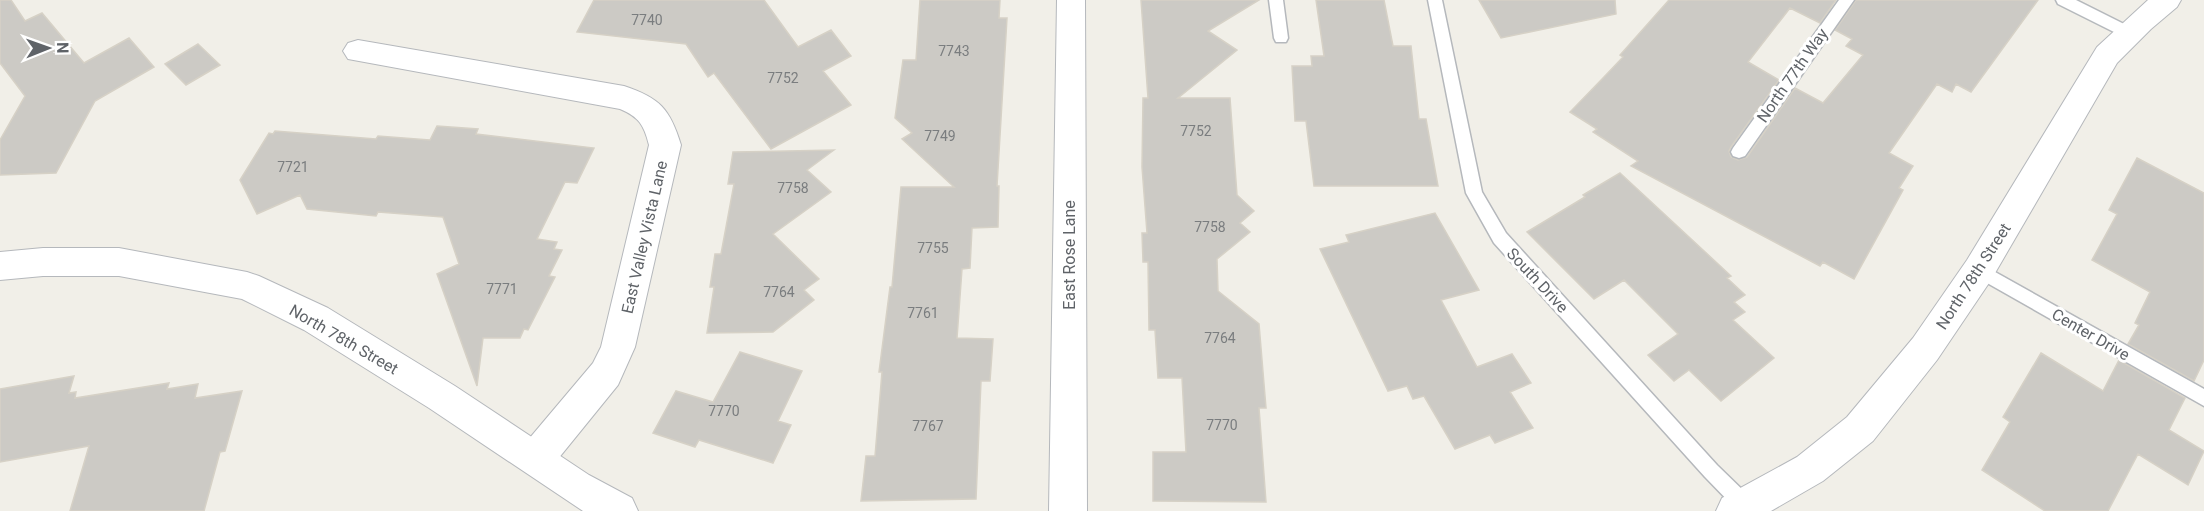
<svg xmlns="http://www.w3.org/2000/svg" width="2204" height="511" viewBox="0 0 2204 511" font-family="Roboto,sans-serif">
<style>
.building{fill:#cccac5;stroke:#d6d1c6;stroke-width:1.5}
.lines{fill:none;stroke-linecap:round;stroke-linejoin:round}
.service-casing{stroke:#b5b8bc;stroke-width:3}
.minor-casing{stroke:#b5b8bc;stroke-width:2}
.tertiary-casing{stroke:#b5b8bc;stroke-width:2}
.service{fill:#fff;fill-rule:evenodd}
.minor{fill:#fff;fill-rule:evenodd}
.tertiary{fill:#fff;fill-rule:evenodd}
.labels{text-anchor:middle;stroke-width:6;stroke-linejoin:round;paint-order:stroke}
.number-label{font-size:14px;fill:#7a7d7f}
.street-label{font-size:16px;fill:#5f6368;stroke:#fff}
</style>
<rect width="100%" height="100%" fill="#f1efe8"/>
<path class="building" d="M 0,0 L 11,0 L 25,21 L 42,13 L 84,63 L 129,38 L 154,67 L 95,101 L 56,173 L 0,175 L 0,140 L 25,96 L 0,63 Z
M 594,0 L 764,0 L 798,47 L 831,30 L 851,56 L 823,71 L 851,105 L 771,149 L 714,73 L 708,77 L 686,44 L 577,32 Z
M 920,0 L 1000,0 L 999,18 L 1007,18 L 997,186 L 999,186 L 998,227 L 972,228 L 970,268 L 962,269 L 957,338 L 993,339 L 990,381 L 981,381 L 976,499 L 861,501 L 866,456 L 875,456 L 882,372 L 879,372 L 890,287 L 892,287 L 901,187 L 954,187 L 902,139 L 912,133 L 895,118 L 903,60 L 916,60 Z
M 1141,0 L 1259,0 L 1208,31 L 1237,50 L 1178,98 L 1230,98 L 1237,195 L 1254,211 L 1240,223 L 1250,232 L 1217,259 L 1218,291 L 1259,324 L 1266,408 L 1259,408 L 1266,502 L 1153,501 L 1153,452 L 1186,452 L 1182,378 L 1158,378 L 1155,330 L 1149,330 L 1148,262 L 1143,262 L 1142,233 L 1147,233 L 1142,167 L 1143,98 L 1148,98 Z
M 1316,0 L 1384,0 L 1393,46 L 1411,46 L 1419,119 L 1426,119 L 1438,186 L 1314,186 L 1306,121 L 1295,121 L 1292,66 L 1312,66 L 1311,56 L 1324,56 Z
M 1479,0 L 1615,0 L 1616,14 L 1501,38 Z
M 1669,0 L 1836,0 L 1820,23 L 1790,8 L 1748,62 L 1779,80 L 1731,147 L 1729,151 L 1731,157 L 1738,160 L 1747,157 L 1795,88 L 1823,103 L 1863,55 L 1846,46 L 1852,39 L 1835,30 L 1856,0 L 2038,0 L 1971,92 L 1956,84 L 1952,92 L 1937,84 L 1889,153 L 1913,166 L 1899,188 L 1903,190 L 1854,279 L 1823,262 L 1820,266 L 1631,166 L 1638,161 L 1593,132 L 1597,129 L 1570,112 L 1603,78 L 1623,57 L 1620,55 Z
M 198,44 L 220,65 L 186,85 L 165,64 Z
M 437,126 L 478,129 L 476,134 L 594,148 L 577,183 L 565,182 L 537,239 L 557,242 L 554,249 L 562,250 L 549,276 L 555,277 L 528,330 L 524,329 L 520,338 L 483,338 L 477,386 L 437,274 L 459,264 L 443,217 L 378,212 L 376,216 L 307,209 L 300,195 L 257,214 L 240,180 L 269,133 L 273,134 L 275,131 L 376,139 L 378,136 L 430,140 Z
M 834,150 L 807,170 L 831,192 L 773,234 L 819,279 L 804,290 L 814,300 L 773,332 L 707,333 L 714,287 L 710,287 L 715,254 L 721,254 L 734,184 L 728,184 L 733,152 Z
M 2137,158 L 2204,193 L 2204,360 L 2194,381 L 2128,344 L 2139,325 L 2135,323 L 2150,292 L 2092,260 L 2117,214 L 2109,210 Z
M 1620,173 L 1731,276 L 1727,278 L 1745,295 L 1734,302 L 1745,312 L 1733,320 L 1774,358 L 1721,401 L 1689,370 L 1674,381 L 1648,355 L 1678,334 L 1624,280 L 1594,299 L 1527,232 L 1585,197 L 1583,195 Z
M 1435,213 L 1479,290 L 1441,300 L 1477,367 L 1512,354 L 1531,383 L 1510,392 L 1533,428 L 1495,443 L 1490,435 L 1455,449 L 1424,396 L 1413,399 L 1407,386 L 1388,391 L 1320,249 L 1349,242 L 1346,235 Z
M 740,352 L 802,371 L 778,421 L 791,425 L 773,463 L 699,440 L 695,447 L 653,433 L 676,391 L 713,402 Z
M 2041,353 L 2103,391 L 2119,360 L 2185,398 L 2169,430 L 2204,451 L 2188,485 L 2138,454 L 2108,511 L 2045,511 L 1982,470 L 2010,422 L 2003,417 Z
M 74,376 L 69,393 L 76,392 L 75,398 L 169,383 L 167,389 L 198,384 L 195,398 L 242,391 L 225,451 L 220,452 L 204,511 L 70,511 L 89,446 L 0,462 L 0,389 Z"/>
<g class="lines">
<g class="service-casing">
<path id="service" d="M 1269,0 L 1283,0 L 1288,38 L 1286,42 L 1276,42 L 1274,38 Z
M 1428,0 L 1442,0 L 1482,192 L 1506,233 L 1717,465 L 1752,499 L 1754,505 L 1752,511 L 1738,511 L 1705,477 L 1494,243 L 1466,193 Z
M 1839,0 L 1854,0 L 1745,156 L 1739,158 L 1733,156 L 1731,152 L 1733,148 Z
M 2056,0 L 2076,0 L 2134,29 L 2136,33 L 2134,37 L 2124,37 L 2058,4 Z
M 1979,263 L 2204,389 L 2204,406 L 1973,275 L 1971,270 L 1973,265 Z"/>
</g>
<g class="minor-casing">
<path id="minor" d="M 1057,0 L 1085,0 L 1087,511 L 1049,511 Z
M 358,40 L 624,86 C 660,98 670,109 681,145 L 635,347 L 618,385 L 549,470 L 536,475 L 523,470 L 518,458 L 523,446 L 593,363 L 601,347 L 649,145 C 644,125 639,117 620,109 L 348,59 L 343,51 L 348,43 Z"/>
</g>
<g class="tertiary-casing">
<path id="tertiary" d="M 2148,0 L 2181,0 L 2177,7 L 2151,29 L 2117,63 L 1991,280 L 1937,360 L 1873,441 L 1823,481 L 1771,511 L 1716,511 L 1722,498 L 1797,457 L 1847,417 L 1913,338 L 1967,260 L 2097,47 Z
M 43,248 L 119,248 L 247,272 L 259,276 L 328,308 L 455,386 L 589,475 L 632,498 L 638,511 L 583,511 L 429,408 L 304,330 L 242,299 L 119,276 L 43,276 L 0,280 L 0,252 Z"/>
</g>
<use href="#service" class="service"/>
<use href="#minor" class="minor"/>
<use href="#tertiary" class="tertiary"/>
</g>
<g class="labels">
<g class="number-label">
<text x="647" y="25">7740</text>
<text x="954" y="56">7743</text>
<text x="783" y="83">7752</text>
<text x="1196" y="136">7752</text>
<text x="940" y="141">7749</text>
<text x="293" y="172">7721</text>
<text x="793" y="193">7758</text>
<text x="1210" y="232">7758</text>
<text x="933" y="253">7755</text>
<text x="502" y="294">7771</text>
<text x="779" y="297">7764</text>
<text x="923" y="318">7761</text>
<text x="1220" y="343">7764</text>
<text x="724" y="416">7770</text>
<text x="1222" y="430">7770</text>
<text x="928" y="431">7767</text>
</g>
<g class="street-label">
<text transform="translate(1792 75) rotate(-55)" y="6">North 77th Way</text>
<text transform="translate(644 237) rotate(-77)" y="6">East Valley Vista Lane</text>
<text transform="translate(1069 255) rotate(-90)" y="6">East Rose Lane</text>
<text transform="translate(1973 276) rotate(-57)" y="6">North 78th Street</text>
<text transform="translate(1538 280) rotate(47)" y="6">South Drive</text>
<text transform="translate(2091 334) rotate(30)" y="6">Center Drive</text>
<text transform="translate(344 339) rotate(30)" y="6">North 78th Street</text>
</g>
</g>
<g transform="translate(48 48) rotate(89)" stroke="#ffffff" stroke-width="4.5" paint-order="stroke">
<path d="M0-4.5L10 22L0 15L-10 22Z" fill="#5f6368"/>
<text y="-9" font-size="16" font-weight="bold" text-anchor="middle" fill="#5f6368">N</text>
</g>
</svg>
